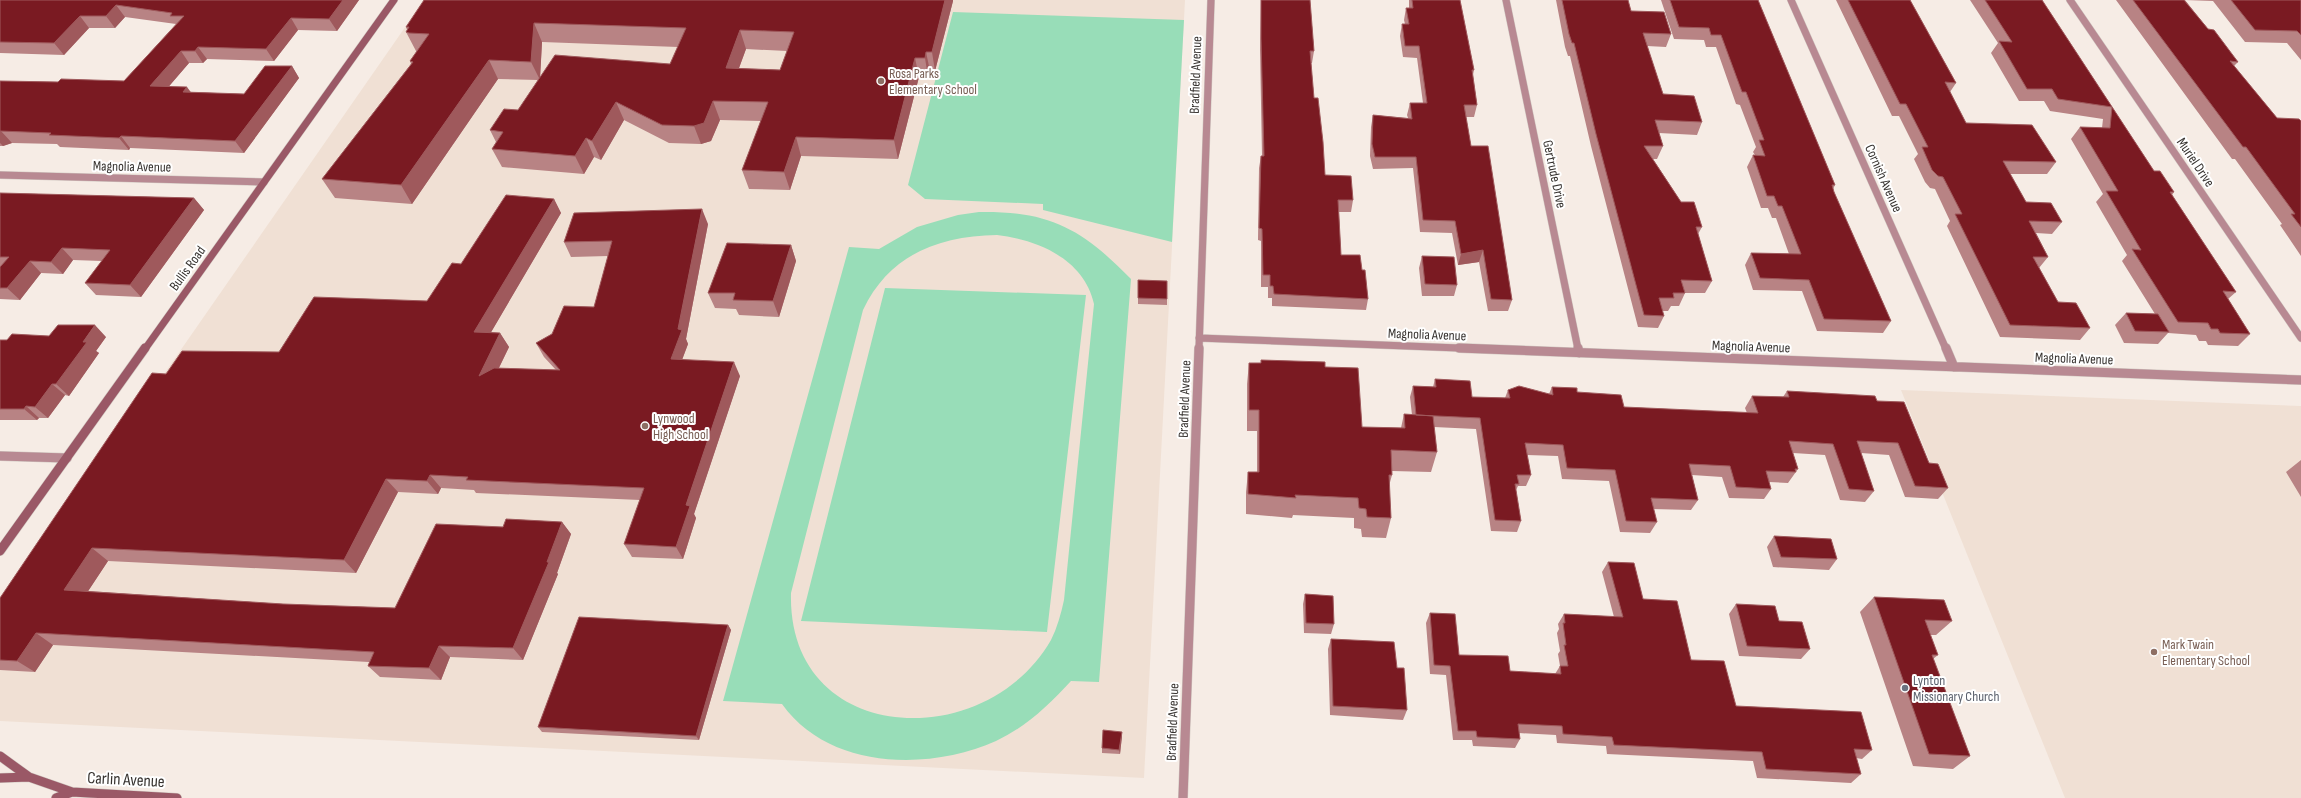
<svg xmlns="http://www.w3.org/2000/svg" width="2301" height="798" viewBox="0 0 2301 798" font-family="'Sofia Sans Condensed',sans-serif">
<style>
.built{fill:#f0e0d4}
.green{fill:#98ddb8;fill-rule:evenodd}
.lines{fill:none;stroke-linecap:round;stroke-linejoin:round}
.street-far1-casing{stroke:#d0c7c1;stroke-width:8}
.street-casing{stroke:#d0c7c1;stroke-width:10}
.secondary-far1-casing{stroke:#d0c7c1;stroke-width:8}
.secondary-casing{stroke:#d0c7c1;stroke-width:10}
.street-far1{stroke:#b88992;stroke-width:7}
.street{stroke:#b88992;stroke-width:9}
.secondary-far1{stroke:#9a5866;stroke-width:7}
.secondary{stroke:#9a5866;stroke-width:9}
.wall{fill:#b88384;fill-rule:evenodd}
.shaded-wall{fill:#9f595c}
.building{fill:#7a1a22;stroke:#9f595c;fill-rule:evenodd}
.education-dot{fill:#8d6e63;stroke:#fff;stroke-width:1.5}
.worship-dot{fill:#6b7280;stroke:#fff;stroke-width:1.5}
.labels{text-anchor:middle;stroke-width:4;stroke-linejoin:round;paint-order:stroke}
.education-label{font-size:14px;fill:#785e54;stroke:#fff;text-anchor:start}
.street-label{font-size:14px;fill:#36322f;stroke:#fff}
.worship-label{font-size:14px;fill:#5b616d;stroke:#fff;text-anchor:start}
.near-street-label{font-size:17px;fill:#36322f;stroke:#fff}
</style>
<rect width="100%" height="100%" fill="#f6ece5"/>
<path class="built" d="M 424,0 L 1185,0 L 1144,778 L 0,721 L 0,610 Z
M 1901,390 L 2301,406 L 2301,798 L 2065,798 Z"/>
<path class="green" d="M 953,12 L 1184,20 L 1172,242 L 1043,210 L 1043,204 L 925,199 L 908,185 Z
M 979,212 C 1050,211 1082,229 1131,279 L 1099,682 L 1071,681 C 1049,705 1026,727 996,741 C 929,771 829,770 782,704 L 723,701 L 849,247 L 879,249 L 917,227 L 958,215 ZM 997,235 C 1038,240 1084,259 1094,304 L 1064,600 C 1061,614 1057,628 1051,640 C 985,755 787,746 791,593 L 863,310 C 889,255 938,236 997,235 Z
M 885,288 L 1086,295 L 1047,632 L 801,621 Z"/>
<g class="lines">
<g class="street-far1-casing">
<path id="street-far1" d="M 1506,0 L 1578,349
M 1791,0 L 1946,349
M 2070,0 L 2301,338
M 0,175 L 264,182
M 1199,338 L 1485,349
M 1199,349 L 1211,0"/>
</g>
<g class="street-casing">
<path id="street" d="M 1459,348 L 2301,380
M 1578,348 L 1579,353
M 1946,348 L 1954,367
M 0,456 L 67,458
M 1183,798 L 1199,348"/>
</g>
<g class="secondary-far1-casing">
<path id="secondary-far1" d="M 145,349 L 394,0"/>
</g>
<g class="secondary-casing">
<path id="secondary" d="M 0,551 L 145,348
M 0,756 L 29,777
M 0,778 L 29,777 L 72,792 L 177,798
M 56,798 L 72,792"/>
</g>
<use href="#street-far1" class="street-far1"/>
<use href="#street" class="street"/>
<use href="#secondary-far1" class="secondary-far1"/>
<use href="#secondary" class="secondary"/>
</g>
<path class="wall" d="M 0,0 L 359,0 L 337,31 L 298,30 L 274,61 L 207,59 L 203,63 L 189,63 L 169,86 L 191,92 L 244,94 L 292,66 L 299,78 L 244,153 L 130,148 L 129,150 L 60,147 L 57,144 L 12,143 L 3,146 L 0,146 L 0,81 L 58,82 L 124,81 L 176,24 L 125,17 L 115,28 L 89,28 L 64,55 L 0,53 Z
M 1261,0 L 1310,0 L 1314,51 L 1312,63 L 1311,63 L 1314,98 L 1325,175 L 1353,200 L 1351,212 L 1339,212 L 1341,255 L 1362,270 L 1368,299 L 1366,310 L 1272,306 L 1272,298 L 1268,298 L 1268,287 L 1261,287 L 1261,241 L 1258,240 L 1259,168 L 1261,156 L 1262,156 L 1260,50 Z
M 1409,0 L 1460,0 L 1474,70 L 1473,75 L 1477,105 L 1474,117 L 1466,117 L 1471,146 L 1512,300 L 1508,311 L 1488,311 L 1479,262 L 1458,265 L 1452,233 L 1420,232 L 1413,168 L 1373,169 L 1370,156 L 1371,127 L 1373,115 L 1408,118 L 1407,115 L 1410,103 L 1423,103 L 1417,58 L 1403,57 L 1400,36 L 1402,24 L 1405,24 L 1404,20 L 1406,8 L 1409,8 Z
M 1556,0 L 1628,0 L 1631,11 L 1671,34 L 1666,47 L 1647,46 L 1663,94 L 1702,122 L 1697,135 L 1659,133 L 1663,146 L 1657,159 L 1653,159 L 1681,202 L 1702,227 L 1698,234 L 1712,281 L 1705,293 L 1685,293 L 1679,306 L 1671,306 L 1668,311 L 1662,311 L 1664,316 L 1658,328 L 1638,327 L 1591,146 L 1570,56 L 1568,56 L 1565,47 Z
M 1661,0 L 1758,0 L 1835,185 L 1833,189 L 1834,192 L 1891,321 L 1883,333 L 1817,331 L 1802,291 L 1753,290 L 1745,265 L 1751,253 L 1789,254 L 1776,218 L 1772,218 L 1768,208 L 1761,208 L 1747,167 L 1753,155 L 1755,155 L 1753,152 L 1756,147 L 1740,105 L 1736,104 L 1716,47 L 1706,47 L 1704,40 L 1674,39 Z
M 1836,0 L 1910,0 L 1956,83 L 1950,92 L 1966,123 L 2056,162 L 2047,174 L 2010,174 L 2026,202 L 2062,222 L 2052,234 L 2036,233 L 2048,257 L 2039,268 L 2058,302 L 2090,328 L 2080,340 L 2000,337 L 1947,226 L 1950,221 L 1935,189 L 1930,188 L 1925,182 L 1914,159 L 1918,154 L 1899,116 L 1892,116 Z
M 1970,0 L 2042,0 L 2154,171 L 2174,192 L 2172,195 L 2236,292 L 2228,299 L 2250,334 L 2238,346 L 2208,345 L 2206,341 L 2199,341 L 2196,335 L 2168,333 L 2158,344 L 2124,343 L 2115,325 L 2126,313 L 2155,314 L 2122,261 L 2127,255 L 2096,202 L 2103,194 L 2071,139 L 2080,127 L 2102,128 L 2103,119 L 2050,111 L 2044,101 L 2019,101 L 1991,53 L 1998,43 Z
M 2116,0 L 2301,0 L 2301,60 L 2287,43 L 2245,42 L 2213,1 L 2185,0 L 2208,29 L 2238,62 L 2234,66 L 2277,118 L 2301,121 L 2301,256 L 2280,225 L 2282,224 L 2235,159 L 2232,159 Z
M 953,1 L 935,71 L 930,71 L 928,77 L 919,77 L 898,159 L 801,156 L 790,190 L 749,189 L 742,170 L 761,121 L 720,120 L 711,141 L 701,144 L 669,143 L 624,120 L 601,160 L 594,157 L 584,174 L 502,167 L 492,149 L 496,142 L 490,130 L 518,110 L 538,80 L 498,79 L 412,204 L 335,198 L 322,179 L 411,64 L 410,61 L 417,51 L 416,51 L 406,32 L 407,30 L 406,27 ZM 542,42 L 678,47 L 670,64 L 540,76 ZM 746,49 L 787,51 L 780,70 L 739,68 Z
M 0,193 L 194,198 L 204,210 L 141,297 L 96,295 L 85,283 L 102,261 L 73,260 L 63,274 L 41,273 L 20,300 L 0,299 Z
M 554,199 L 561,213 L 491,332 L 500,333 L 509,347 L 499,368 L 556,370 L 544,357 L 536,343 L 552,334 L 594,307 L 608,256 L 571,257 L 564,242 L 708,224 L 686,339 L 688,344 L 682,360 L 740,376 L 694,514 L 696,518 L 683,559 L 632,557 L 624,544 L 640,500 L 476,493 L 474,490 L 441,488 L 438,494 L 398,492 L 356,573 L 108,561 L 88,591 L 283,604 L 395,608 L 503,527 L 562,522 L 571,534 L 557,573 L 558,574 L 523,660 L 450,657 L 441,680 L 380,677 L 368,666 L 369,662 L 53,645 L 35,672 L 0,670 L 0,598 L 166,374 L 279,352 L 427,301 L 461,264 Z
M 791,245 L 796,261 L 779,317 L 739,315 L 736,309 L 715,308 L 708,293 Z
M 1422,256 L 1457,285 L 1454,296 L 1422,296 L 1419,268 Z
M 1167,281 L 1167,305 L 1138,304 L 1138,298 Z
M 49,336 L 106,337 L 96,351 L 99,353 L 69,396 L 65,395 L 48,418 L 39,418 L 37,420 L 0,420 L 0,340 L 7,340 Z
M 1249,363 L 1325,367 L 1362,427 L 1401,428 L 1404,414 L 1412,415 L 1410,397 L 1413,386 L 1433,387 L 1435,379 L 1472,397 L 1505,398 L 1508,390 L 1549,394 L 1552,387 L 1577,392 L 1624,407 L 1747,413 L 1745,408 L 1752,396 L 1783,397 L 1787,391 L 1877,401 L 1929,463 L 1948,488 L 1938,499 L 1905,497 L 1889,455 L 1861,453 L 1874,491 L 1865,502 L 1840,500 L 1825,455 L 1793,453 L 1798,469 L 1788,483 L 1769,482 L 1771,489 L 1764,499 L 1729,498 L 1722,477 L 1692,475 L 1698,500 L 1691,510 L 1653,509 L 1657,522 L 1650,533 L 1620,532 L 1609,481 L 1562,479 L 1558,456 L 1527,455 L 1531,475 L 1526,486 L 1518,486 L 1516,490 L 1521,521 L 1517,532 L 1491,531 L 1476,429 L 1434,427 L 1437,452 L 1431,472 L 1392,471 L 1392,475 L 1389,486 L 1391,518 L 1386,538 L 1362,537 L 1361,529 L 1354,528 L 1354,518 L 1293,515 L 1292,518 L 1246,514 L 1246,492 L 1248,472 L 1257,472 L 1257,431 L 1247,431 L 1247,384 Z
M 2301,460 L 2301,497 L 2286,472 Z
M 1774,536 L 1837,559 L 1829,570 L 1773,567 L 1767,547 Z
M 1608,562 L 1643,599 L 1691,660 L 1736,706 L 1872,750 L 1862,759 L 1856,758 L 1861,774 L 1851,783 L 1757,778 L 1753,761 L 1607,754 L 1606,746 L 1557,743 L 1556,735 L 1519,733 L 1520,739 L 1515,748 L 1473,746 L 1472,740 L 1453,740 L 1446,675 L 1430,674 L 1426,623 L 1430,613 L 1459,655 L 1510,671 L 1555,674 L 1560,666 L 1558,654 L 1560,651 L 1557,633 L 1559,629 L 1558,624 L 1564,614 L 1614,617 L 1602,572 Z
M 1305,594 L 1334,624 L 1331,634 L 1304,633 L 1303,604 Z
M 1874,597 L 1952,621 L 1936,635 L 1930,635 L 1938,655 L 1933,659 L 1970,756 L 1953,769 L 1913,766 L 1860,612 Z
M 1736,604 L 1779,621 L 1810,649 L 1801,659 L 1739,656 L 1729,614 Z
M 728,625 L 731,630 L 699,740 L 542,732 L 538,727 Z
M 1331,639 L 1397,668 L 1407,710 L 1403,720 L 1330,715 L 1328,649 Z
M 1122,736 L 1120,754 L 1102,753 L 1102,748 Z"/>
<path class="shaded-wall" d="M 343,0 L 359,0 L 337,31 L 329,19 Z
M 945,0 L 953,0 L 953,1 L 935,71 L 932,52 Z
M 116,5 L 125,17 L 115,28 L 106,16 Z
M 80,16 L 89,28 L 64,55 L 54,43 Z
M 291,18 L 298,30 L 274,61 L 266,49 Z
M 534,23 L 542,42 L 540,80 L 531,62 Z
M 740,30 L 746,49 L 732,87 L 726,68 Z
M 198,47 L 207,59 L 203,63 L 195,51 Z
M 181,51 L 189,63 L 159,98 L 150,86 Z
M 926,52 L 930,71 L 928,77 L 925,58 Z
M 915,58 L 919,77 L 898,159 L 894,140 Z
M 489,60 L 498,79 L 412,204 L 401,185 Z
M 292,66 L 299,78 L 244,153 L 235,141 Z
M 187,87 L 196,99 L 183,92 Z
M 713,101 L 720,120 L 711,141 L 701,144 L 694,126 Z
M 616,102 L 624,120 L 601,160 L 592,141 Z
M 0,131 L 1,131 L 12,143 L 3,146 L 0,143 Z
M 121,136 L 130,148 L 129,150 L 119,138 Z
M 796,137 L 801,156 L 790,190 L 784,172 Z
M 586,138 L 594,157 L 584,174 L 575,156 Z
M 194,198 L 204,210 L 141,297 L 130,285 Z
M 554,199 L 561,213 L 483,346 L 474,332 Z
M 702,209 L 708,224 L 686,339 L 688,344 L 677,373 L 671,359 L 678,329 Z
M 791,245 L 796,261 L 779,317 L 773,301 Z
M 62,248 L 73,260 L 63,274 L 51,262 Z
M 1483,250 L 1479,262 L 1458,265 L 1461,254 Z
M 30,261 L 41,273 L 20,300 L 7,288 Z
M 95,325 L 106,337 L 96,351 L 99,353 L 69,396 L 56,384 L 83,342 Z
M 500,333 L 509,347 L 488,390 L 479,376 Z
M 734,362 L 740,376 L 694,514 L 696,518 L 683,559 L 676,547 L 686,505 Z
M 52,384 L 65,395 L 48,418 L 35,407 Z
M 26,406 L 39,418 L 37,420 L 24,409 Z
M 430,475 L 441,488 L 438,494 L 427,481 Z
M 386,479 L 398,492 L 356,573 L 344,560 Z
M 562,522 L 571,534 L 557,573 L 558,574 L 523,660 L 513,648 Z
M 92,548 L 108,561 L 81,602 L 64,590 Z
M 728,625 L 731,630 L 699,740 L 696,736 Z
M 36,633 L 53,645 L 35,672 L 17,661 Z
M 439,646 L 450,657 L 441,680 L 429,668 Z
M 1122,732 L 1122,736 L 1120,754 L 1119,750 Z"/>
<path class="building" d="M 0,0 L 343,0 L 329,19 L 291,18 L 266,49 L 198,47 L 195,51 L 181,51 L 150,86 L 187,87 L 183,92 L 244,94 L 265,66 L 292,66 L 235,141 L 121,136 L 119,138 L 49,135 L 51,133 L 0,131 L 0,81 L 58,82 L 61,79 L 124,81 L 184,16 L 170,16 L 172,13 L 116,5 L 106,16 L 80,16 L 54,43 L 0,42 Z
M 424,0 L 945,0 L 932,52 L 926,52 L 925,58 L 915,58 L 894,140 L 796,137 L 784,172 L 742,170 L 768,102 L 713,101 L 704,123 L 694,126 L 662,125 L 616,102 L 592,141 L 586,138 L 575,156 L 492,149 L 503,132 L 490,130 L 504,109 L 518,110 L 555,55 L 670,64 L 686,28 L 534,23 L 531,62 L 489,60 L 401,185 L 322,179 L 413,62 L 410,61 L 429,34 L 409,33 L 406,32 L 409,27 L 406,27 ZM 740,30 L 794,32 L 780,70 L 726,68 Z
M 1261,0 L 1310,0 L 1314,51 L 1310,51 L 1314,98 L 1318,98 L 1323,142 L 1325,175 L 1351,176 L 1353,200 L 1338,200 L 1341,255 L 1360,255 L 1362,270 L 1365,270 L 1368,299 L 1274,294 L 1273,286 L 1270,286 L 1270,275 L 1263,275 L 1262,229 L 1259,228 L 1261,156 L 1264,156 L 1261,38 Z
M 1412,0 L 1460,0 L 1474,70 L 1472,70 L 1477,105 L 1464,105 L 1471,146 L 1488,146 L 1512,300 L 1491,299 L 1483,250 L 1461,254 L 1455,221 L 1423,220 L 1416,157 L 1375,157 L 1372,144 L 1373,115 L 1412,119 L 1410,103 L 1427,103 L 1419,46 L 1405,46 L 1402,24 L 1409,24 L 1406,8 L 1413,8 Z
M 1562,0 L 1628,0 L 1631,11 L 1664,12 L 1671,34 L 1643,33 L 1663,94 L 1694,96 L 1702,122 L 1655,120 L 1663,146 L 1644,146 L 1681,202 L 1694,202 L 1702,227 L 1696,227 L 1712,281 L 1681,280 L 1685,293 L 1673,293 L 1674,298 L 1659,298 L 1664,316 L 1644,315 L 1596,134 L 1574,43 L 1572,43 L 1569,34 Z
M 1670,0 L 1758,0 L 1835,185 L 1832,185 L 1834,192 L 1891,321 L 1824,319 L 1809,280 L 1760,278 L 1751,253 L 1801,254 L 1782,206 L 1778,206 L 1774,196 L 1767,196 L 1753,155 L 1765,156 L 1759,140 L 1764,140 L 1746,92 L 1742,92 L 1721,35 L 1711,35 L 1709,28 L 1679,27 Z
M 1848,0 L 1910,0 L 1956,83 L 1945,82 L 1966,123 L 2032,125 L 2056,162 L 2003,161 L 2026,202 L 2051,203 L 2062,222 L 2029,221 L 2048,257 L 2033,257 L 2058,302 L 2076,303 L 2090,328 L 2010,325 L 1955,214 L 1962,214 L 1943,177 L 1938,176 L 1932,170 L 1922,147 L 1928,147 L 1906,104 L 1900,104 Z
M 1985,0 L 2042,0 L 2154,171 L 2160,171 L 2174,192 L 2170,192 L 2236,292 L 2223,291 L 2250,334 L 2220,333 L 2218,329 L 2211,329 L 2208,323 L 2178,322 L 2132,249 L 2141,250 L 2106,191 L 2118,191 L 2080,127 L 2110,128 L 2112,107 L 2058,99 L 2052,89 L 2027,89 L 1999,41 L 2012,42 Z
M 2133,0 L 2184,0 L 2208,29 L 2214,30 L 2238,62 L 2230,61 L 2277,118 L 2299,119 L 2301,121 L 2301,227 L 2291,214 L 2295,214 L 2246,147 L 2243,147 Z
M 2231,0 L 2301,0 L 2301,35 L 2297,31 L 2255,30 Z
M 0,193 L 194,198 L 130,285 L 85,283 L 110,250 L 62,248 L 51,262 L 30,261 L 7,288 L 0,288 L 0,267 L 9,257 L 0,257 Z
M 506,195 L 554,199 L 474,332 L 500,333 L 479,376 L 494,368 L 560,370 L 536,343 L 552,334 L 564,306 L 594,307 L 612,241 L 564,242 L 574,213 L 702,209 L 678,329 L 682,330 L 671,359 L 734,362 L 686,505 L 690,506 L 676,547 L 624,544 L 644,488 L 466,480 L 468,477 L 430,475 L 427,481 L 386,479 L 344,560 L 92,548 L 64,590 L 283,604 L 395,608 L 436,524 L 503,527 L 506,519 L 562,522 L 547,562 L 549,562 L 513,648 L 439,646 L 429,668 L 368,666 L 374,652 L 36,633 L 17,661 L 0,660 L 0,598 L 152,373 L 166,374 L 182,351 L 279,352 L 314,297 L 427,301 L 452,263 L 461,264 Z
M 727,243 L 791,245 L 773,301 L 733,300 L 735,293 L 708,293 Z
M 1422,256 L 1454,257 L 1457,285 L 1425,284 Z
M 1138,280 L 1167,281 L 1167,299 L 1138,298 Z
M 2126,313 L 2158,314 L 2169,332 L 2135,331 Z
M 58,325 L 95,325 L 83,342 L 87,342 L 56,384 L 52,384 L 35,407 L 26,406 L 24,409 L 0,409 L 0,340 L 7,340 L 12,334 L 49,336 Z
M 1261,360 L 1325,362 L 1325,367 L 1358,368 L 1362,427 L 1405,428 L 1404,414 L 1433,416 L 1437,452 L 1391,450 L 1392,475 L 1389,475 L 1391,518 L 1367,517 L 1366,509 L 1359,508 L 1358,498 L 1295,495 L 1296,498 L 1248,494 L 1248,472 L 1259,472 L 1259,410 L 1249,410 L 1249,363 L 1261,363 Z
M 1435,379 L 1470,381 L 1472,397 L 1510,398 L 1508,390 L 1519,386 L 1553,395 L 1552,387 L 1577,388 L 1577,392 L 1621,395 L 1624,407 L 1758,413 L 1752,396 L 1789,397 L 1787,391 L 1875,396 L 1877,401 L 1904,402 L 1929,463 L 1938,464 L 1948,488 L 1915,486 L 1898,443 L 1857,441 L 1874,491 L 1849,489 L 1833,444 L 1789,441 L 1798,469 L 1795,469 L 1796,472 L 1766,471 L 1771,489 L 1736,487 L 1730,466 L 1689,464 L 1698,500 L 1651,498 L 1657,522 L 1626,521 L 1615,470 L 1567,468 L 1563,445 L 1525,443 L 1531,475 L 1517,475 L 1519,484 L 1515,484 L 1521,521 L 1495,520 L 1480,418 L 1416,415 L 1413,386 L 1436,387 Z
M 1774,536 L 1831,539 L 1837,559 L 1781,557 Z
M 1608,562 L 1634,563 L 1643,599 L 1677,601 L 1691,660 L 1724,661 L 1736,706 L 1861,712 L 1872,750 L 1854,749 L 1861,774 L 1766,769 L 1762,752 L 1614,745 L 1612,737 L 1563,734 L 1562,726 L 1518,724 L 1520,739 L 1477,737 L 1476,731 L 1458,731 L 1450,666 L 1434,665 L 1430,613 L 1455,614 L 1459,655 L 1508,656 L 1510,671 L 1561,674 L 1560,666 L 1568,666 L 1564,645 L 1566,645 L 1563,623 L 1565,623 L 1564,614 L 1623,617 Z
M 1305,594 L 1333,596 L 1334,624 L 1306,623 Z
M 1874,597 L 1944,600 L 1952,621 L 1925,620 L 1938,655 L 1932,655 L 1970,756 L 1929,754 Z
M 1736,604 L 1775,606 L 1779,621 L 1802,622 L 1810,649 L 1747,646 Z
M 579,617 L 728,625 L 696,736 L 538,727 Z
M 1331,639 L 1394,642 L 1397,668 L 1404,668 L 1407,710 L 1333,706 Z
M 1103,730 L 1122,732 L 1119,750 L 1102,748 Z"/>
<g class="education-dot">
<circle cx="881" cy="81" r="4"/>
<circle cx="645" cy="426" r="4"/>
<circle cx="2154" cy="652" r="4"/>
</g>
<circle class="worship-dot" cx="1905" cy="688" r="4"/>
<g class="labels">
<g class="education-label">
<text x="889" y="78">Rosa Parks<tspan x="889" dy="16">Elementary School</tspan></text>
<text x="653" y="423">Lynwood<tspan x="653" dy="16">High School</tspan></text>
<text x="2162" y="649">Mark Twain<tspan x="2162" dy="16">Elementary School</tspan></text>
</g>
<g class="street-label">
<text transform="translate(1195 75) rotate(-88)" y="5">Bradfield Avenue</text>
<text transform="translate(2196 162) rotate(56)" y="5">Muriel Drive</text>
<text transform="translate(132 166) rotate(1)" y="5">Magnolia Avenue</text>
<text transform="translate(1555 174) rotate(78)" y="5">Gertrude Drive</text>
<text transform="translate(1884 178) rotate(66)" y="5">Cornish Avenue</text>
<text transform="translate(187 268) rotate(-54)" y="5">Bullis Road</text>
<text transform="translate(1427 334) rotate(2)" y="5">Magnolia Avenue</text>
<text transform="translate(1751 346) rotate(2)" y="5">Magnolia Avenue</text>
<text transform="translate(2074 358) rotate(2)" y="5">Magnolia Avenue</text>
<text transform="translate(1184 399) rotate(-88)" y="5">Bradfield Avenue</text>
<text transform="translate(1172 722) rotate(-88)" y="5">Bradfield Avenue</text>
</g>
<g class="worship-label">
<text x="1913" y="685">Lynton<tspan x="1913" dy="16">Missionary Church</tspan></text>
</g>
<g class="near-street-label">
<text transform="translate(126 779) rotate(3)" y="6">Carlin Avenue</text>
</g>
</g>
</svg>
